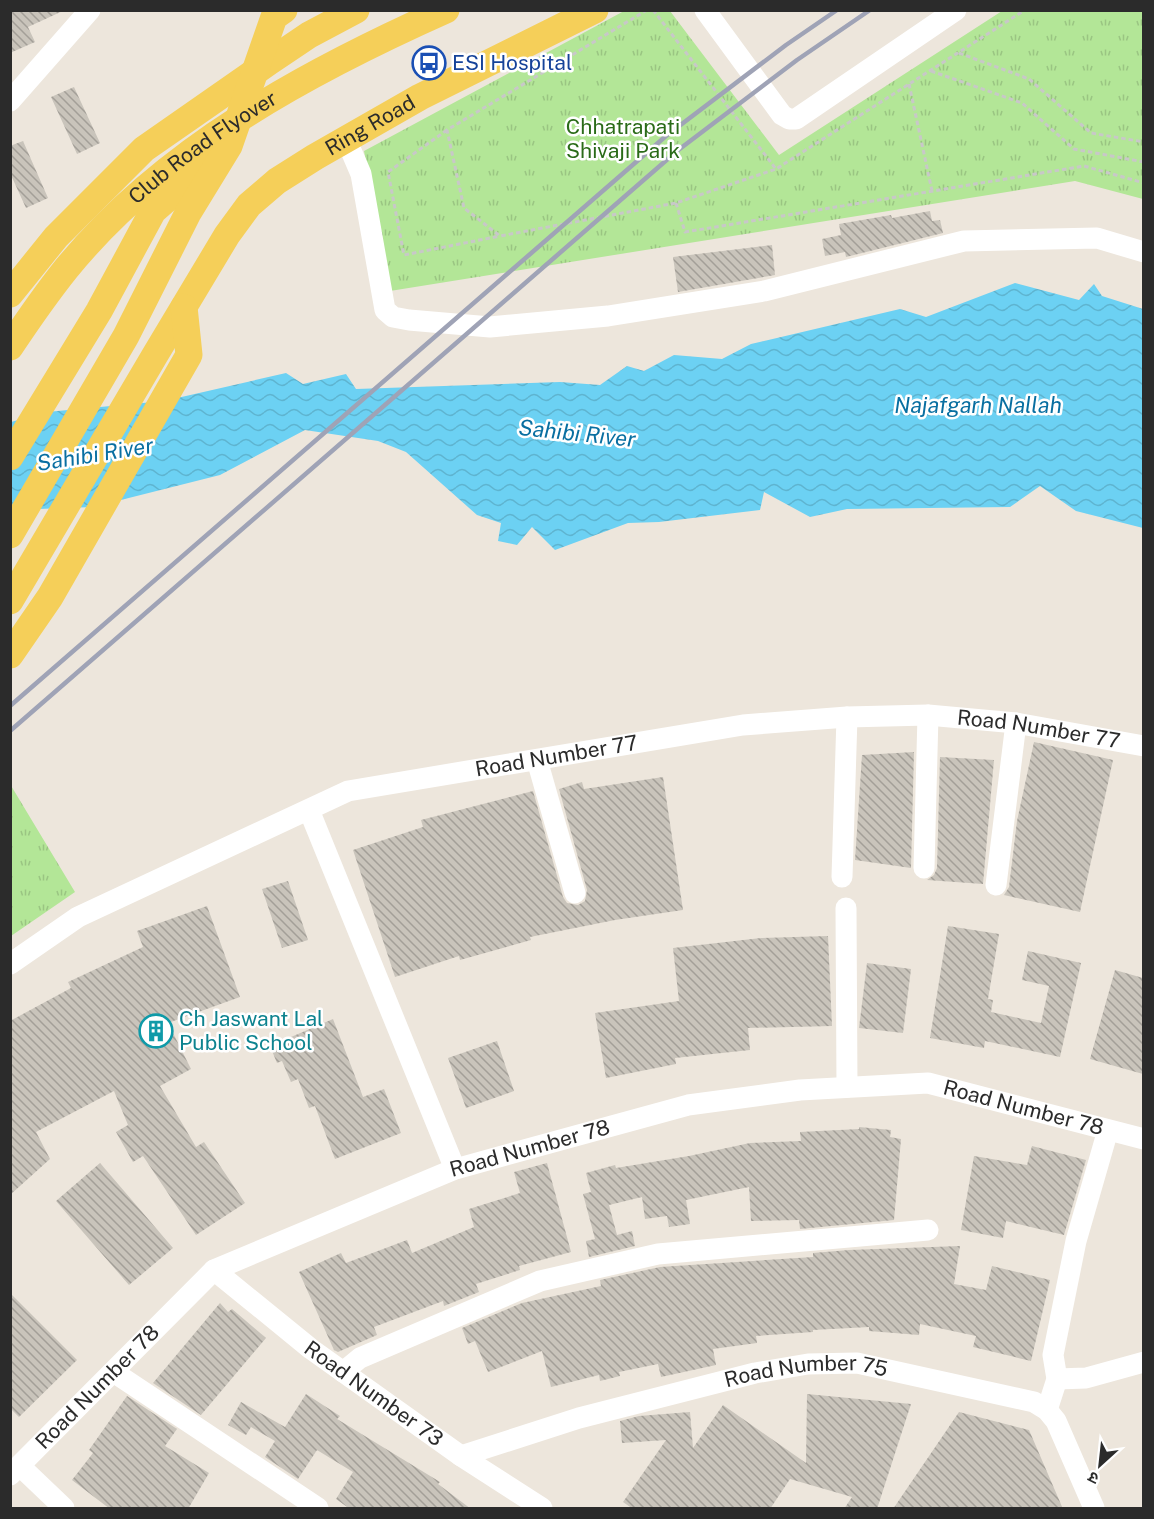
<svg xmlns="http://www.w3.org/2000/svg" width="1154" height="1519" viewBox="0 0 1154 1519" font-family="'Public Sans','Noto Sans Devanagari',sans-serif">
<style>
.park{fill:url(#park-tufts)}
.water{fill:url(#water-waves)}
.building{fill:url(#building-back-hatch)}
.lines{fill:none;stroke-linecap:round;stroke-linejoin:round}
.path{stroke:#c8c8c8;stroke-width:3;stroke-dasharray:4.5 3;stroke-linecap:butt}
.minor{stroke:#fff;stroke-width:21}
.major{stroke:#f5cf59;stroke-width:27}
.rail{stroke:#9fa3b6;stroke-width:4.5}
.labels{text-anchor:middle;stroke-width:5;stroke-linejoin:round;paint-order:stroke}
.transit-label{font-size:21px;fill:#164399;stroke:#fff;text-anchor:start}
.street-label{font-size:21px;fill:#2b2b2b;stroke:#fff}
.park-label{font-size:21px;fill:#2a6b18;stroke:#fff}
.culture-label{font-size:21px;fill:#0d838f;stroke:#fff;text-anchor:start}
.water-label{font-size:22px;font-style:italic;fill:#096fa1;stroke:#fff}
</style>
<defs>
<pattern id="park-tufts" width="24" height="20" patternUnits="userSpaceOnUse" patternTransform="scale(1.5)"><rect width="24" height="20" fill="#b3e697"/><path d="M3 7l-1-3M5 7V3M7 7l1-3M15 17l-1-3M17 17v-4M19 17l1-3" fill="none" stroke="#9ac582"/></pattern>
<pattern id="water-waves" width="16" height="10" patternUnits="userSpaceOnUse" patternTransform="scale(1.5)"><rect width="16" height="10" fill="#6cd1f3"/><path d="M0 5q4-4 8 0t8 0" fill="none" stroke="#5eb4d0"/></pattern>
<pattern id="building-back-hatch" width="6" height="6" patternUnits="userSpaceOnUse" patternTransform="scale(1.5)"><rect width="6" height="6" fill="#c9c4bb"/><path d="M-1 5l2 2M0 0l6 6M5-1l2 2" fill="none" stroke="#a39f98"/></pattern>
</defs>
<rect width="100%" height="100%" fill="#ede6dc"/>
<path class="park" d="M 624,11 L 670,11 L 779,155 L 1002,11 L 1143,11 L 1143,199 L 1075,181 L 390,291 L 364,151 Z
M 10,784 L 75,892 L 11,936 L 10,936 Z"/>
<path class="water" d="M 1015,283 L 1079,300 L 1094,284 L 1102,296 L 1143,309 L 1143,528 L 1076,511 L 1040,486 L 1010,507 L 847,509 L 810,517 L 764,492 L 760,510 L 659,522 L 628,523 L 555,550 L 532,527 L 517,545 L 498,541 L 501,523 L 477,515 L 406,452 L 378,441 L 305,430 L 220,475 L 93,507 L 11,510 L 11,422 L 47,412 L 164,401 L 286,373 L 303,384 L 346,374 L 356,389 L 560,382 L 600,385 L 627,366 L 644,371 L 674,355 L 722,359 L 751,344 L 900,309 L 926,317 Z"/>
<path class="building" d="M 10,10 L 65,10 L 28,27 L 35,42 L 10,53 Z
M 74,87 L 100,143 L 77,154 L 51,97 Z
M 23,141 L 48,198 L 26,208 L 10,173 L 10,146 Z
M 930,211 L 932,221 L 940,220 L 943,233 L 846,257 L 845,252 L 825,256 L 822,239 L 841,235 L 839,224 L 891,215 L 892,218 Z
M 772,245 L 775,275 L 678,292 L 673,257 Z
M 1034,742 L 1113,760 L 1080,912 L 1004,895 L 1009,887 L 1017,821 Z
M 914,752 L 911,868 L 855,860 L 862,755 Z
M 940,757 L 994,760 L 983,884 L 927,880 L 934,875 L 937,868 Z
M 663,777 L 683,910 L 615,920 L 530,937 L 531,940 L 460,960 L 459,956 L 395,977 L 353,850 L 423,827 L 421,820 L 533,791 L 563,897 L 567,903 L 578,905 L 585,901 L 587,890 L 559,789 L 582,782 L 584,789 Z
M 288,881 L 308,940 L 282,948 L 262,889 Z
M 207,906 L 240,997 L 168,1023 L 191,1069 L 160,1086 L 196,1147 L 204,1142 L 245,1203 L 196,1235 L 143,1156 L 133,1162 L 116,1132 L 128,1125 L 114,1091 L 36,1132 L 50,1159 L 10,1195 L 10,1021 L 71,988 L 68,982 L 143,947 L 137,931 Z
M 948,926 L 999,934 L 988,999 L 993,1000 L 991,1012 L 1041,1023 L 1049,986 L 1022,980 L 1028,951 L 1081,963 L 1060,1057 L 985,1041 L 984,1048 L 930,1038 Z
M 828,936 L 832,1026 L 748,1028 L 750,1050 L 675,1058 L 676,1064 L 606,1078 L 595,1013 L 679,1001 L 673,948 L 761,938 Z
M 867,963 L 911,969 L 903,1033 L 859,1028 Z
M 1115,970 L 1143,978 L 1143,1074 L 1090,1059 Z
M 333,1019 L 363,1097 L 384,1089 L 401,1133 L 335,1159 L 315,1106 L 309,1108 L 298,1079 L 291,1082 L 282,1061 L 277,1063 L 270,1046 Z
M 497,1041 L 514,1091 L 466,1108 L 448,1058 Z
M 859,1127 L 891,1130 L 890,1137 L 901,1139 L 894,1220 L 800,1229 L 799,1220 L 751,1221 L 749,1187 L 686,1200 L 690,1224 L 669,1227 L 667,1216 L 645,1219 L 642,1197 L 609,1205 L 617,1235 L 632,1231 L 635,1246 L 589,1257 L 586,1241 L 595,1239 L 583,1194 L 591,1192 L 586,1173 L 615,1165 L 616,1168 L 689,1156 L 750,1143 L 801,1141 L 800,1132 L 859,1129 Z
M 1032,1146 L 1086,1160 L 1064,1235 L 1006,1221 L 1003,1238 L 961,1230 L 974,1156 L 1027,1165 Z
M 100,1163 L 173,1248 L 129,1285 L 56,1201 Z
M 547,1163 L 571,1252 L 519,1266 L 520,1270 L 476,1284 L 479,1292 L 444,1306 L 443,1301 L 374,1327 L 377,1335 L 338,1352 L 334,1350 L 299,1272 L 341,1253 L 346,1263 L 407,1240 L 412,1253 L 474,1227 L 469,1209 L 520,1193 L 514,1172 Z
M 960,1246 L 954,1284 L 986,1290 L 992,1266 L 1050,1280 L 1031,1361 L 973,1347 L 976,1336 L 920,1324 L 919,1335 L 869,1331 L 869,1327 L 813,1330 L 813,1332 L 756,1336 L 757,1343 L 713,1349 L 716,1365 L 661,1377 L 658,1364 L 619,1372 L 620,1376 L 600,1381 L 599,1375 L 551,1387 L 542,1351 L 488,1372 L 475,1341 L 468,1344 L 462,1328 L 522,1303 L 601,1286 L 600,1280 L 660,1267 L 813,1257 L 813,1253 L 849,1250 Z
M 10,1293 L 77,1360 L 19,1417 L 10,1408 Z
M 220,1303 L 228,1312 L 232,1309 L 266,1338 L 201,1415 L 153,1383 Z
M 306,1394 L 340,1416 L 337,1419 L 440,1482 L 438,1484 L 471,1509 L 350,1509 L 336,1499 L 353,1472 L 317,1450 L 298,1479 L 265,1457 L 275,1441 L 251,1427 L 246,1435 L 228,1425 L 241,1402 L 285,1427 Z
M 807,1394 L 911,1404 L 877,1509 L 844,1509 L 852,1497 L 790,1479 L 770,1509 L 633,1509 L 623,1502 L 666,1440 L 622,1443 L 620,1421 L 639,1416 L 690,1412 L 693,1448 L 723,1405 L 806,1463 Z
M 127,1396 L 177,1429 L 165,1446 L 209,1473 L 188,1509 L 110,1509 L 72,1480 L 93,1453 L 89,1450 Z
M 959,1412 L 1029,1430 L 1063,1509 L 893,1509 Z"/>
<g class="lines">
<path class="path" d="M 647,10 L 447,130 L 464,208 L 500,236 L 676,203 L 776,169 L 1025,10
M 653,10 L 776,169
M 959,53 L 1029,79 L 1091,133 L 1144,142
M 931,71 L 1022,103 L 1074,149 L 1144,162
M 909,84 L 932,191
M 447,130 L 388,172 L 404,255 L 500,236
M 676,203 L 685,232 L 1084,166 L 1144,183"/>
<g class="minor">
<path d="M 705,10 L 782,115 L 789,119 L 796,119 L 956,10"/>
<path d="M 10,101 L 90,10"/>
<path d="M 346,139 L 361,174 L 385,310 L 393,317 L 409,320 L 490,327 L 608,316 L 764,291 L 964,241 L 1097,238 L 1144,252"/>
<path d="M 537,760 L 575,893"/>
<path d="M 309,810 L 455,1169"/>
<path d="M 924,868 L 928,715"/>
<path d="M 842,877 L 847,717"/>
<path d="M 996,885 L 1016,723"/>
<path d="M 846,908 L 847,1087"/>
<path id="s1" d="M 10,964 L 78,917 L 348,791 L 743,725 L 847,717 L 928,715 L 1016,723 L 1144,746"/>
<path id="s2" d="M 214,1270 L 311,1349 L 461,1456 L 542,1508"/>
<path d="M 343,1372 L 360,1358 L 540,1281 L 658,1254 L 928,1230"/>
<path d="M 115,1373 L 318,1508"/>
<path d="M 1057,1379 L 1086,1378 L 1144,1362"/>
<path d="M 1047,1410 L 1057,1379 L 1053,1355 L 1076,1241 L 1108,1130"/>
<path id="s3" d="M 461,1456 L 579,1418 L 755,1373 L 808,1364 L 857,1363 L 1034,1402 L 1047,1410 L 1056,1421 L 1094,1508"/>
<path d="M 21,1467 L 64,1508"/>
<path id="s4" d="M 10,1475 L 214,1270 L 455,1169 L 688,1105 L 800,1090 L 928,1083 L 1144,1139"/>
</g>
<g class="major">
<path d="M 10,294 L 56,237 L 144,149 L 269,62 L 309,35 L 356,10"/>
<path id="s5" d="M 10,347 C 28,320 46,294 66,269 C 164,149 307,72 446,10"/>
<path d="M 10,457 L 99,311 L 153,211 L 209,162"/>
<path d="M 10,535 L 126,336 L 188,213 L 229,146 L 274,17 L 284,10"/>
<path id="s6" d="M 10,601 L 155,355 L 227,235 L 249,205 L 277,181 L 315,157 L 420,97 L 595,10"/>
<path d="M 10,655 L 50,597 L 189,355 L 184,307"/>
</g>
<path class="rail" d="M 10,706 L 666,136 L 786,45 L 837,10
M 10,731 L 677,151 L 797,60 L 870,10"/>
</g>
<defs>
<g id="bus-ring" transform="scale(1.725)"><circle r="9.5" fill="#fff" stroke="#1a4fb4" stroke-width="1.5"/><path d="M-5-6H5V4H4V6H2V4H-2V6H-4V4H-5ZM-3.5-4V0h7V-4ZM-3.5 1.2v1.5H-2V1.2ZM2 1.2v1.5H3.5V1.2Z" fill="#1a4fb4"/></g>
<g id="building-ring" transform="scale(1.725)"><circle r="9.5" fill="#fff" stroke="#0f9aa8" stroke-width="1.5"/><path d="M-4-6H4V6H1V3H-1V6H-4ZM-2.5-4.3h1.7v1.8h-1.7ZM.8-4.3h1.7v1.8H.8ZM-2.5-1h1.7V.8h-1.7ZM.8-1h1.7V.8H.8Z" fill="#0f9aa8"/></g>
</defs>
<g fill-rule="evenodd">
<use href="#bus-ring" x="429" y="63"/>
<use href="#building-ring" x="156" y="1031"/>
</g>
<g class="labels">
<g class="transit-label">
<text x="452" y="70">ESI Hospital</text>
</g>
<g class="street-label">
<text dy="7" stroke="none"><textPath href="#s6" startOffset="608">Ring Road</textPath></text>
<text dy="7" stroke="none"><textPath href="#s5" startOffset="280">Club Road Flyover</textPath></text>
<text dy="7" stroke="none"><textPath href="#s1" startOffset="1078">Road Number 77</textPath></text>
<text dy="7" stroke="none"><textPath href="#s1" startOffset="592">Road Number 77</textPath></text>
<text dy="7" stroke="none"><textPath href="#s4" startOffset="1132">Road Number 78</textPath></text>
<text dy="7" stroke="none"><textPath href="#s4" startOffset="628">Road Number 78</textPath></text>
<text dy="7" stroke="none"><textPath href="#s3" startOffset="357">Road Number 75</textPath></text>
<text dy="7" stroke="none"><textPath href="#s4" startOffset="124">Road Number 78</textPath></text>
<text dy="7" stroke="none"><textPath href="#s2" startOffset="202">Road Number 73</textPath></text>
</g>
<g class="park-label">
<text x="623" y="134">Chhatrapati<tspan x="623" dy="24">Shivaji Park</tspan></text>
</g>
<g class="culture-label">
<text x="179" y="1026">Ch Jaswant Lal<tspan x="179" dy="24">Public School</tspan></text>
</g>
<g class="water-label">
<text x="978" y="413">Najafgarh Nallah</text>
<text transform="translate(577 433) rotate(6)" y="8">Sahibi River</text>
<text transform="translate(95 454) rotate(-9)" y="8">Sahibi River</text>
</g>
</g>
<rect width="1154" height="1519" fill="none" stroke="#2b2b2b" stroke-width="24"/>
<g transform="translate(1100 1465) rotate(207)" stroke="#ffffff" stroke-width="4.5" paint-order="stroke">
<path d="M0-4.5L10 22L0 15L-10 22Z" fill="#2b2b2b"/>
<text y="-9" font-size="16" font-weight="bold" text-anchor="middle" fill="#2b2b2b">उ</text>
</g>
</svg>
